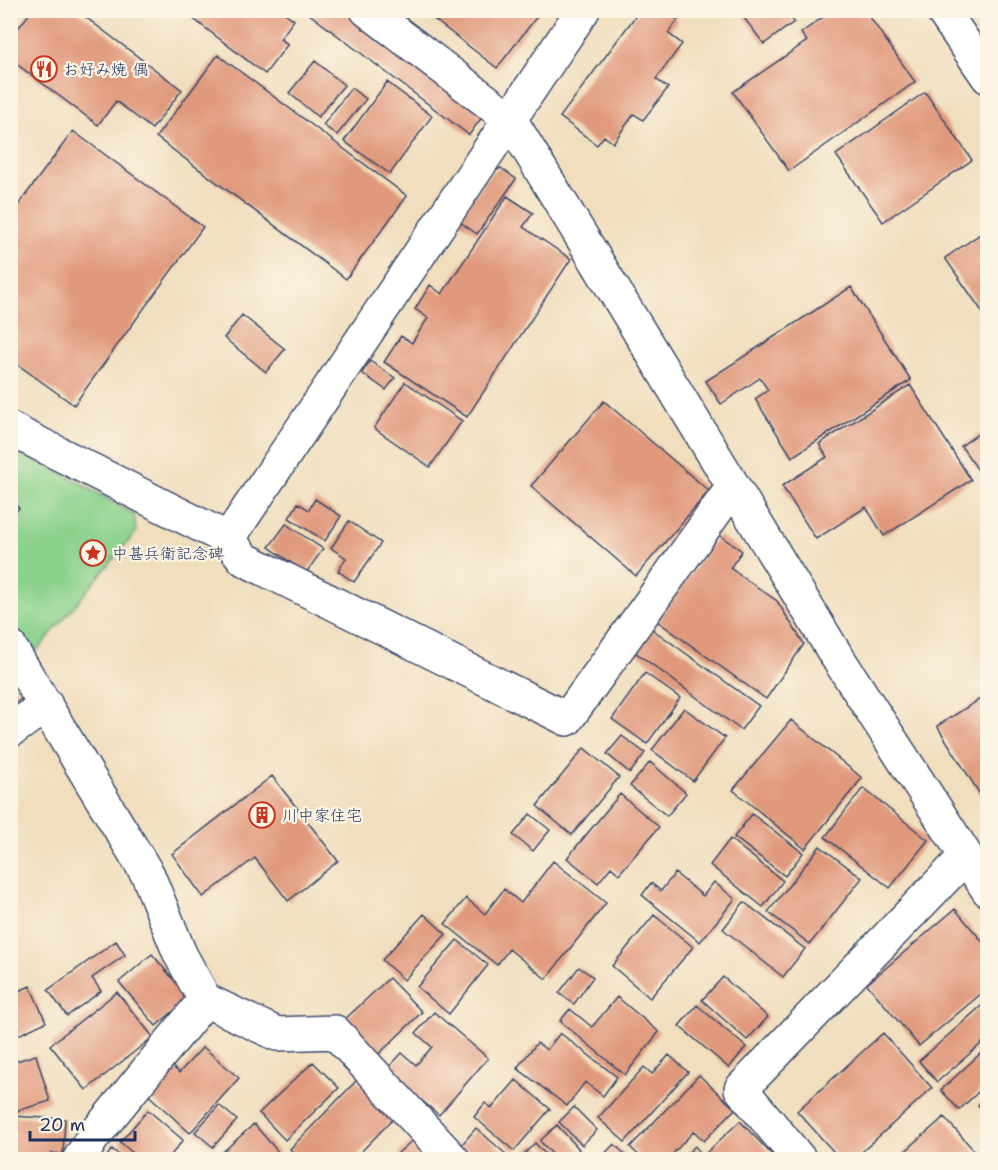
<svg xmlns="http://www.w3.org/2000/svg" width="998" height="1170" viewBox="0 0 998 1170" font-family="'Shantell Sans','Klee One',sans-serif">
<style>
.green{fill:#8ad18c;stroke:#528075;stroke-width:1.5}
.building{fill:#e0997b}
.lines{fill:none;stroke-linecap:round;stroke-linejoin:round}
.minor-casing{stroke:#3b496c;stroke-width:36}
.minor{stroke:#fff;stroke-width:33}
.labels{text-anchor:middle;stroke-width:4.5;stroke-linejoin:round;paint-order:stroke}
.poi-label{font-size:16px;fill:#1b2f5e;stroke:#fcf5e5;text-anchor:start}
</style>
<rect width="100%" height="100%" fill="#fcf5e5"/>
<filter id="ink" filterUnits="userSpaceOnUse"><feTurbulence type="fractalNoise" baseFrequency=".0167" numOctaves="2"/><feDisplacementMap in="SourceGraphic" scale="12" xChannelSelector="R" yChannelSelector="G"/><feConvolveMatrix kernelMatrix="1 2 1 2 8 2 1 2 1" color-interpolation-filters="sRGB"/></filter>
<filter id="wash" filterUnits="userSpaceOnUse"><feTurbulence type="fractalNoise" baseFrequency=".008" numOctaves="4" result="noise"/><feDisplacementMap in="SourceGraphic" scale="24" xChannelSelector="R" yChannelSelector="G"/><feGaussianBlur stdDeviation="1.35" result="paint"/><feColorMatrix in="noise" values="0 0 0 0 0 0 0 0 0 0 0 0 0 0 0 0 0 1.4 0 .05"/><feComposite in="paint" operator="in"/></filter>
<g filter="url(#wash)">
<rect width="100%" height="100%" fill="#f0debd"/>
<path class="green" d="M 10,447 L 66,475 L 134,514 L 136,532 L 37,651 L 11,630 Z"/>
<g id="blocks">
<path class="building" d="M 32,10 L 76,10 L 182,90 L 152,129 L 116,101 L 98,125 L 10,59 L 10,39 Z
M 182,10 L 281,10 L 294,20 L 280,39 L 288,44 L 265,74 Z
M 304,10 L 356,10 L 488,109 L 469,135 Z
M 422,10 L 542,10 L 497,68 Z
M 640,10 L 665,10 L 678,20 L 668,33 L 682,44 L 656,79 L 668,88 L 643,120 L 634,114 L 613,143 L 604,136 L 597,145 L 560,117 Z
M 738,10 L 785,10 L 794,22 L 764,44 Z
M 833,10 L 865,10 L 915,82 L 789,171 L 733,92 L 807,41 L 801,33 Z
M 218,55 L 407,196 L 346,279 L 156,137 Z
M 315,61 L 344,85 L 318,117 L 289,93 Z
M 387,82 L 432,116 L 390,174 L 344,141 Z
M 351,88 L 366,99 L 337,135 L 323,125 Z
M 925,92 L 972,160 L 883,222 L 836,155 Z
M 73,131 L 203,227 L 74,405 L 10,359 L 10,216 Z
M 501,168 L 516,179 L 477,234 L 457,220 L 491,173 Z
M 507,196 L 533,213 L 523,227 L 571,259 L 467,417 L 384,362 L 401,336 L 412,343 L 428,318 L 415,309 L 430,285 L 442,294 Z
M 988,229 L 988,320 L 945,258 Z
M 851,287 L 911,380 L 792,457 L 755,399 L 768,390 L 760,378 L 721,404 L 706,381 Z
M 242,315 L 285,349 L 266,372 L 224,338 Z
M 370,361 L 395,378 L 386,390 L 362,373 Z
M 405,382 L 462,421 L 430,467 L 374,428 Z
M 910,385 L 971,480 L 884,536 L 866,507 L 816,539 L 782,486 L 827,457 L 819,444 Z
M 604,401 L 709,491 L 636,576 L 531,486 Z
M 979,433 L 988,445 L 988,464 L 978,470 L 961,446 Z
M 315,499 L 341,516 L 325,541 L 289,518 L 298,503 L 309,510 Z
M 10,501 L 19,508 L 10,518 Z
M 349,521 L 381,543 L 354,582 L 338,571 L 346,558 L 331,548 Z
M 286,524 L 323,549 L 306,573 L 269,547 Z
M 719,535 L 742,551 L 730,568 L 777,601 L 804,644 L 766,699 L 657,621 Z
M 652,629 L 759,706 L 741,730 L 635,652 Z
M 645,673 L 680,698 L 647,744 L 612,719 Z
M 10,681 L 24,696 L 10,709 Z
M 988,694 L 988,807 L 937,726 Z
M 684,708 L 725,738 L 693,781 L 652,750 Z
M 791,720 L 862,778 L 805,849 L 733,790 Z
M 622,736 L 645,753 L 630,773 L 607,754 Z
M 584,748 L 619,777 L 572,835 L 537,806 Z
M 650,762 L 686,793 L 667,816 L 630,786 Z
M 272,776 L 338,861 L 288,901 L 255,858 L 203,897 L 172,854 Z
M 863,788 L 928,840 L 890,888 L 825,837 Z
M 620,794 L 659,827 L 619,874 L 611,867 L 598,883 L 567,858 Z
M 530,814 L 550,830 L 533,851 L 513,835 Z
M 752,814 L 803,853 L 785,876 L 734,837 Z
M 730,839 L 783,881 L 763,907 L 710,865 Z
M 820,846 L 862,878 L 810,944 L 768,912 Z
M 553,861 L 606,903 L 546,979 L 509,949 L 497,965 L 445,924 L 466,898 L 485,914 L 504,889 L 521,903 Z
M 675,873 L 703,896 L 714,882 L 735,899 L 700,942 L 642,895 L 651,883 L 661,891 Z
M 744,902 L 805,949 L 783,977 L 723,929 Z
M 955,909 L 988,948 L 988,988 L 919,1046 L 867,984 Z
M 424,914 L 446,934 L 404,980 L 382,960 Z
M 654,915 L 693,947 L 650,998 L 612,966 Z
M 457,940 L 488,965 L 449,1014 L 417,987 Z
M 116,941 L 125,955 L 92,978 L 101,991 L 67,1016 L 48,990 Z
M 152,954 L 189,998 L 156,1026 L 119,982 Z
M 579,967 L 593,977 L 574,1004 L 559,993 Z
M 723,977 L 768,1017 L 747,1040 L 702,1000 Z
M 389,978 L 422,1012 L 377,1056 L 343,1021 Z
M 30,986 L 46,1022 L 10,1039 L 10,995 Z
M 117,992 L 153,1037 L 86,1090 L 50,1045 Z
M 617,997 L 659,1032 L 625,1075 L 560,1021 L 570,1009 L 592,1027 Z
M 988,1000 L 988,1038 L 937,1082 L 919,1061 Z
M 697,1005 L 746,1047 L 729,1068 L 679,1026 Z
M 434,1012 L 488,1058 L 439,1115 L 386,1070 L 402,1053 L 416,1065 L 432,1047 L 416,1033 Z
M 560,1033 L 617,1077 L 603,1096 L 585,1082 L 567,1106 L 517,1068 L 537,1043 L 547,1050 Z
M 883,1033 L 932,1088 L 853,1160 L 841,1160 L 797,1111 Z
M 203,1047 L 239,1078 L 190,1133 L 144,1091 L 169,1063 L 179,1073 Z
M 983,1051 L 988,1055 L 988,1083 L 959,1110 L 941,1090 Z
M 36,1055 L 50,1101 L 10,1113 L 10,1063 Z
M 669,1055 L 688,1072 L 625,1142 L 598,1118 L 644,1067 L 652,1074 Z
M 313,1062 L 339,1088 L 285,1140 L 259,1113 Z
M 699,1075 L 735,1109 L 704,1141 L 694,1131 L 667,1160 L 644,1160 L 630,1147 Z
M 357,1080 L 395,1117 L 353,1160 L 300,1160 L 290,1149 Z
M 516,1080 L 550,1109 L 514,1151 L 474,1117 L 485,1103 L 492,1108 Z
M 988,1097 L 988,1116 L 978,1105 Z
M 219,1105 L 237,1120 L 213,1147 L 195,1132 Z
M 574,1107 L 597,1130 L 582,1145 L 559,1122 Z
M 148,1110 L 183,1140 L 167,1160 L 141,1160 L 120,1142 Z
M 10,1116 L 65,1119 L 63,1154 L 51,1153 L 51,1160 L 10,1160 Z
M 944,1117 L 979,1156 L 975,1160 L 904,1160 L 901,1155 Z
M 740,1121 L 777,1160 L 681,1160 L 695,1146 L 703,1156 Z
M 254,1124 L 285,1160 L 217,1160 L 216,1158 Z
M 557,1125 L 579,1149 L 568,1160 L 558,1160 L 540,1141 Z
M 476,1128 L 507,1155 L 503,1160 L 470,1160 L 458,1149 Z
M 417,1136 L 438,1160 L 404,1160 L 398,1153 Z
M 535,1143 L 551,1160 L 518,1160 Z
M 614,1144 L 631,1160 L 599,1160 Z
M 112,1149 L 125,1160 L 104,1160 Z"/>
</g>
</g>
<g filter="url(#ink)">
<use href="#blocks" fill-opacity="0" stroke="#3b496c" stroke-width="1.5"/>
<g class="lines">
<g class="minor-casing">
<path id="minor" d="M 583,10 L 510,119 L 834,652 L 988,890
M 942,10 L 988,77
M 10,429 L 228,539 L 510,119 L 367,10
M 228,539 L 244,559 L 567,719 L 733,487
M 10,647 L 148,875 L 180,954 L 205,1000 L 277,1034 L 335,1032 L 453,1160
M 10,731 L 46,705
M 79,1160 L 93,1137 L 205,1000
M 800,1160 L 741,1089 L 966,856"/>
</g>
<use href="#minor" class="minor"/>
</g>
</g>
<defs>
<g id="restaurant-ring" transform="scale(1.35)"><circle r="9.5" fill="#fcf5e5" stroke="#c8321e" stroke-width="1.5"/><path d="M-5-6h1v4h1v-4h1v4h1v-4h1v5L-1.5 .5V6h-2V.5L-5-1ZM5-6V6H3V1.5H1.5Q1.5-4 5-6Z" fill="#c8321e"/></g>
<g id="sight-ring" transform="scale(1.35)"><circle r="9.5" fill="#fcf5e5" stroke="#c8321e" stroke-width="1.5"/><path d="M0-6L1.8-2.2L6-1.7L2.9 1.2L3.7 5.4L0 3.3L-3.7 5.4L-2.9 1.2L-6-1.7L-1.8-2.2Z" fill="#c8321e"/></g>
<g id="building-ring" transform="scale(1.35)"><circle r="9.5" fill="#fcf5e5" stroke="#c8321e" stroke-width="1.5"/><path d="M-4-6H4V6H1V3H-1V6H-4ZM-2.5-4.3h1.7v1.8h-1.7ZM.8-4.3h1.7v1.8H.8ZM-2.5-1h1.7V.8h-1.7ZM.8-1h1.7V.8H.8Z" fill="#c8321e"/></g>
</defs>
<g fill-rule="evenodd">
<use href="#restaurant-ring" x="44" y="69"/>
<use href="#sight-ring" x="93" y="553"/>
<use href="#building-ring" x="262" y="815"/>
</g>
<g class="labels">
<g class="poi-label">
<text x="63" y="75">お好み焼 偶</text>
<text x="112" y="559">中甚兵衛記念碑</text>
<text x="282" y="821">川中家住宅</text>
</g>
</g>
<rect width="998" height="1170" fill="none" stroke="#fcf5e5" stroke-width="36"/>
<path d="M30 1131v9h105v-9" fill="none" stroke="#1b2f5e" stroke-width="3"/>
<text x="39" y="1131" font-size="18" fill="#1b2f5e" stroke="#fcf5e5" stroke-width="4.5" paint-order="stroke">20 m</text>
</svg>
